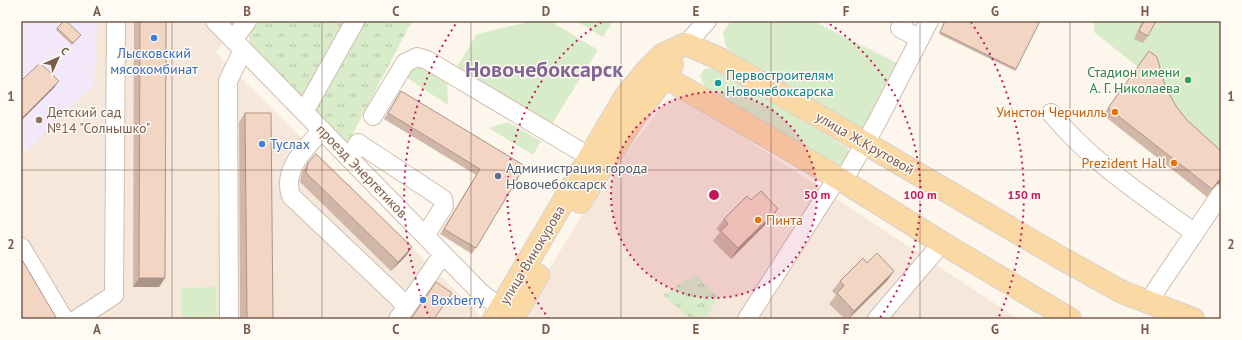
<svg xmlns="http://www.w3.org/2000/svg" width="1242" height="340" viewBox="0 0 1242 340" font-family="'PT Sans',sans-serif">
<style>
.residential{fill:#f5e8da}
.education{fill:#f3e8fa}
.green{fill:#d8ecc9}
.park{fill:url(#park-tufts)}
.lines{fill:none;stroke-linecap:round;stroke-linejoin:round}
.minor-casing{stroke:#d1beb0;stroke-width:20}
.major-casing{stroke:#dad1cd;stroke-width:24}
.minor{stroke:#fff;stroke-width:18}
.major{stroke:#fbd9a5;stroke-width:22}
.wall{fill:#d1b7a8}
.shaded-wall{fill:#aa9588}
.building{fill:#f3d5c3;stroke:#aa9588}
.grid{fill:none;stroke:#7a5c4d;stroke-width:1;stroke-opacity:0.55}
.ring{fill:none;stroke:#c2185b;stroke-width:2;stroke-dasharray:2 4}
.shop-dot{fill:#3f7fe0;stroke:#fffaf3;stroke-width:1.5}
.leisure-dot{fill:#2e9e5b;stroke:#fffaf3;stroke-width:1.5}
.culture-dot{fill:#0f9aa8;stroke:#fffaf3;stroke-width:1.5}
.food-dot{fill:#e8710a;stroke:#fffaf3;stroke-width:1.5}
.education-dot{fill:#8d6e63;stroke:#fffaf3;stroke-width:1.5}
.service-dot{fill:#5c6f8a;stroke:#fffaf3;stroke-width:1.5}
.labels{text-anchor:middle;stroke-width:3;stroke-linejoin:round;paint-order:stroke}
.shop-label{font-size:14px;fill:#366cbe;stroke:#fffaf3;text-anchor:start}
.leisure-label{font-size:14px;fill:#27864d;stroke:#fffaf3;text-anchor:end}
.culture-label{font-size:14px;fill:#0d838f;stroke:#fffaf3;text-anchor:start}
.education-label{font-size:14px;fill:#785e54;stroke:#fffaf3;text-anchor:start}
.food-label{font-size:14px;fill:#c56008;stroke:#fffaf3;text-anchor:end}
.street-label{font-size:14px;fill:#7a5c4d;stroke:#fffaf3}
.service-label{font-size:14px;fill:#4e5e75;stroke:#fffaf3;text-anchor:start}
.town-label{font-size:22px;font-weight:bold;fill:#846695;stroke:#fffaf3}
.centre{fill:#c2185b;stroke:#fffaf3;stroke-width:2}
.ring-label{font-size:12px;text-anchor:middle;font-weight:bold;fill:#c2185b;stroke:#fffaf3;stroke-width:3;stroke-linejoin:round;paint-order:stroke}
.neatline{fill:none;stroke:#7a5c4d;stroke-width:1.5}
.grid-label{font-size:13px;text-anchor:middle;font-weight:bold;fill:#7a5c4d}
</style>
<defs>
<pattern id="park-tufts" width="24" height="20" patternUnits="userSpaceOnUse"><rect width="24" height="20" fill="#d8ecc9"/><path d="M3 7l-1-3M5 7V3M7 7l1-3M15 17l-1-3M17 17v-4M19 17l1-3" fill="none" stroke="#b4c2a5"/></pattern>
</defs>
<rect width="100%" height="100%" fill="#fdf6ec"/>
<path class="residential" d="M 21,21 L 236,21 L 216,53 L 484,319 L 21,319 Z
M 674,97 L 686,99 L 1018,319 L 519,319 L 580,218 L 604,189 L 623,157 L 665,102 Z"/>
<path class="education" d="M 21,21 L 97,21 L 94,84 L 21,156 Z"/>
<path class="green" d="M 533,21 L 550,21 L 598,50 L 550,127 L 455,70 L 477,34 Z
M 579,21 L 605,21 L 611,24 L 603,37 L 578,22 Z
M 731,21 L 813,21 L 901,65 L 863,130 L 738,58 L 726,47 L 723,32 Z
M 1094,21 L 1221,21 L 1221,162 L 1138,67 L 1094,32 Z
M 420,65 L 447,81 L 448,105 L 407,78 L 414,68 Z
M 717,68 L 848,148 L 849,156 L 842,165 L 836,165 L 705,88 L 700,76 L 704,69 Z
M 508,122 L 541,141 L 533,155 L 489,128 Z
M 216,287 L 217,319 L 182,319 L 181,288 Z"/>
<path class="park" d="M 255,21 L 412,21 L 348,143 L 254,52 L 247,32 Z
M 695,275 L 718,297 L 706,319 L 691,319 L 663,295 Z"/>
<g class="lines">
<g class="minor-casing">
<path id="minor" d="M 215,21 L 481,293 L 501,308
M 903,21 L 900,28 L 920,39
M 233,40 L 247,21
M 686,44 L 707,21
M 304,112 L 355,21
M 1051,113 C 1091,162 1145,197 1195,233
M 373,116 L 405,63 L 417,57 L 427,60 L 590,157
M 322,130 C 305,149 282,169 291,196 L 407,306
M 350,159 L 358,143 L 443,199 L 444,206 L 425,236
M 843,181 L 877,122 L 929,21
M 21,247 L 64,319
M 1149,302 L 1158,287 L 1221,194
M 77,319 L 114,295 L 116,21
M 229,319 L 228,81 L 243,50
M 398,319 L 443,254
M 747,319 L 837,178
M 877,319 L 942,243"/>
</g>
<g class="major-casing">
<path id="major" d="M 686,44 L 718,58 L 865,143 L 1061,258 L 1122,292 L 1193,319
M 665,77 L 843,181 L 942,243 L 1070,319
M 580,202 L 633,119 L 665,77 L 672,65
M 494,319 L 625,97 L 646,71 L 662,55 L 686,44
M 512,319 L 538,275"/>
</g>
<use href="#minor" class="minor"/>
<use href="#major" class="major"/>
</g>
<path class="wall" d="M 134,21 L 166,21 L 165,278 L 159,287 L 133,287 Z
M 945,21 L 1040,21 L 1015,71 L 939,34 Z
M 1142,21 L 1156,21 L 1148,36 L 1143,43 L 1134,39 Z
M 57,28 L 81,35 L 72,45 L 56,30 Z
M 1149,51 L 1165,86 L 1217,184 L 1213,188 L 1207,197 L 1103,115 Z
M 401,91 L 525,166 L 472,254 L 440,234 L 476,175 L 384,119 Z
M 245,113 L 273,319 L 240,319 L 239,122 Z
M 308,163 L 412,247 L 406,256 L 391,271 L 300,182 L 302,172 Z
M 751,200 L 778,209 L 771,219 L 731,259 L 713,241 L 720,232 L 716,229 L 724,219 Z
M 867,263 L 894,271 L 887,281 L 849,319 L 845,319 L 829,304 L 836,295 L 832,291 L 840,281 Z"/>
<path class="shaded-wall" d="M 59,81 L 54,88 L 21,121 L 21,119 Z
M 1221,178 L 1221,184 L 1217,184 L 1213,188 L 1218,181 Z
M 778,209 L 771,219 L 731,259 L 738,248 Z
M 412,247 L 406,256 L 391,271 L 398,262 Z
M 894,271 L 887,281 L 848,319 L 854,311 Z
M 139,278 L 165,278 L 159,287 L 133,287 Z"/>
<path class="building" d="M 64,21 L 66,21 L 81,35 L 73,43 L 57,28 Z
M 140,21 L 166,21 L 165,278 L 139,278 Z
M 945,21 L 1040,21 L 1016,69 L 940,32 Z
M 1144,21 L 1156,21 L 1148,36 L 1139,31 Z
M 1149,51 L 1157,57 L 1165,86 L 1176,106 L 1186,119 L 1221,151 L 1221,178 L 1218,181 L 1212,189 L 1108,108 Z
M 40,63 L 59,81 L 21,119 L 21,77 L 23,79 Z
M 401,91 L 525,166 L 476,248 L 444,229 L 480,169 L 388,113 Z
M 245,113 L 271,113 L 273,319 L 247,319 Z
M 316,154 L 412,247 L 398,262 L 306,173 L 308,163 Z
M 761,191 L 778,209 L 738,248 L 721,231 L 728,224 L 724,219 L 747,196 L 751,200 Z
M 877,253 L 894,271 L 854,311 L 837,293 L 844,286 L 840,281 L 863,258 L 867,263 Z
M 21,258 L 57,319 L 24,319 L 21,314 Z
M 436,282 L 452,293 L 434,319 L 409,319 L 413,316 Z"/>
<path class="grid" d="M 172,21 L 172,319M 322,21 L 322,319M 471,21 L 471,319M 621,21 L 621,319M 771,21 L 771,319M 920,21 L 920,319M 1070,21 L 1070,319M 21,170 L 1221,170"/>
<circle cx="714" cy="195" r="103" fill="#c2185b" fill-opacity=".12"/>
<g class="ring">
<circle cx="714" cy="195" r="103"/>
<path d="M549 319A206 206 0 0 1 603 21M825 21A206 206 0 0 1 879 319"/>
<path d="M430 319A310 310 0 0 1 457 22M971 22A310 310 0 0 1 998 319"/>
</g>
<g class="shop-dot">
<circle cx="154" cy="38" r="4"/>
<circle cx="262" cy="144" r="4"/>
<circle cx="423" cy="300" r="4"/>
</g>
<circle class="leisure-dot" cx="1188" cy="80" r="4"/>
<circle class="culture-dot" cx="718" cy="83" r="4"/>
<g class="food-dot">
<circle cx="1115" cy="112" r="4"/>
<circle cx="1174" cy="163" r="4"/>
<circle cx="758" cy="220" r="4"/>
</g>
<circle class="education-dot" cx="39" cy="120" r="4"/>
<circle class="service-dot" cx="498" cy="176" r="4"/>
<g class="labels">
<g class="shop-label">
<text x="154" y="58" text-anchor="middle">Лысковский<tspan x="154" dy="16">мясокомбинат</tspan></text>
<text x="270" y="149">Туслах</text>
<text x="431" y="305">Boxberry</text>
</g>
<g class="leisure-label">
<text x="1180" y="77">Стадион имени<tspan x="1180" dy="16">А. Г. Николаева</tspan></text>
</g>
<g class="culture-label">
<text x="726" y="80">Первостроителям<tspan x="726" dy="16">Новочебоксарска</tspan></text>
</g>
<g class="education-label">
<text x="47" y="117">Детский сад<tspan x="47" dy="16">№14 "Солнышко"</tspan></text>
</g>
<g class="food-label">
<text x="1107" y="117">Уинстон Черчилль</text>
<text x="1166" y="168">Prezident Hall</text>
<text x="766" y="225" text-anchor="start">Пинта</text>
</g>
<g class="street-label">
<text transform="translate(865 143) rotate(30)" y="5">улица Ж.Крутовой</text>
<text transform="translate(362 171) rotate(46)" y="5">проезд Энергетиков</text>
<text transform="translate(532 255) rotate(-59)" y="5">улица Винокурова</text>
</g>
<g class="service-label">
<text x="506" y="173">Администрация города<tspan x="506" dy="16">Новочебоксарск</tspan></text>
</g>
<g class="town-label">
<text x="544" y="77">Новочебоксарск</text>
</g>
</g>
<circle cx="714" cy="195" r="6" class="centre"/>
<g class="ring-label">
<text x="817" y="199">50 m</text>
<text x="920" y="199">100 m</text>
<text x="1024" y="199">150 m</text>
</g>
<rect width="1242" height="340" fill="none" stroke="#fffaf3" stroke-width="44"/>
<g transform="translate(58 58) rotate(45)" stroke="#fffaf3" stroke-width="3" paint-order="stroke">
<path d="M0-3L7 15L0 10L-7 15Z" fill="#7a5c4d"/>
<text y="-6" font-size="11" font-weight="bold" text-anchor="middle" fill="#7a5c4d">С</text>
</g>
<rect x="22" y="22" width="1198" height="296" class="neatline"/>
<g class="grid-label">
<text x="97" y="16">A</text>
<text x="247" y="16">B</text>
<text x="396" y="16">C</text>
<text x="546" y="16">D</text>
<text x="696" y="16">E</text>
<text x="846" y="16">F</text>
<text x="995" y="16">G</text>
<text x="1145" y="16">H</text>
<text x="11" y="101">1</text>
<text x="1231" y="101">1</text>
<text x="11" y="249">2</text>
<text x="1231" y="249">2</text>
<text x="97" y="334">A</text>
<text x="247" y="334">B</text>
<text x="396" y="334">C</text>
<text x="546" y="334">D</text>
<text x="696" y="334">E</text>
<text x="846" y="334">F</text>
<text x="995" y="334">G</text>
<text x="1145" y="334">H</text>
</g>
</svg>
